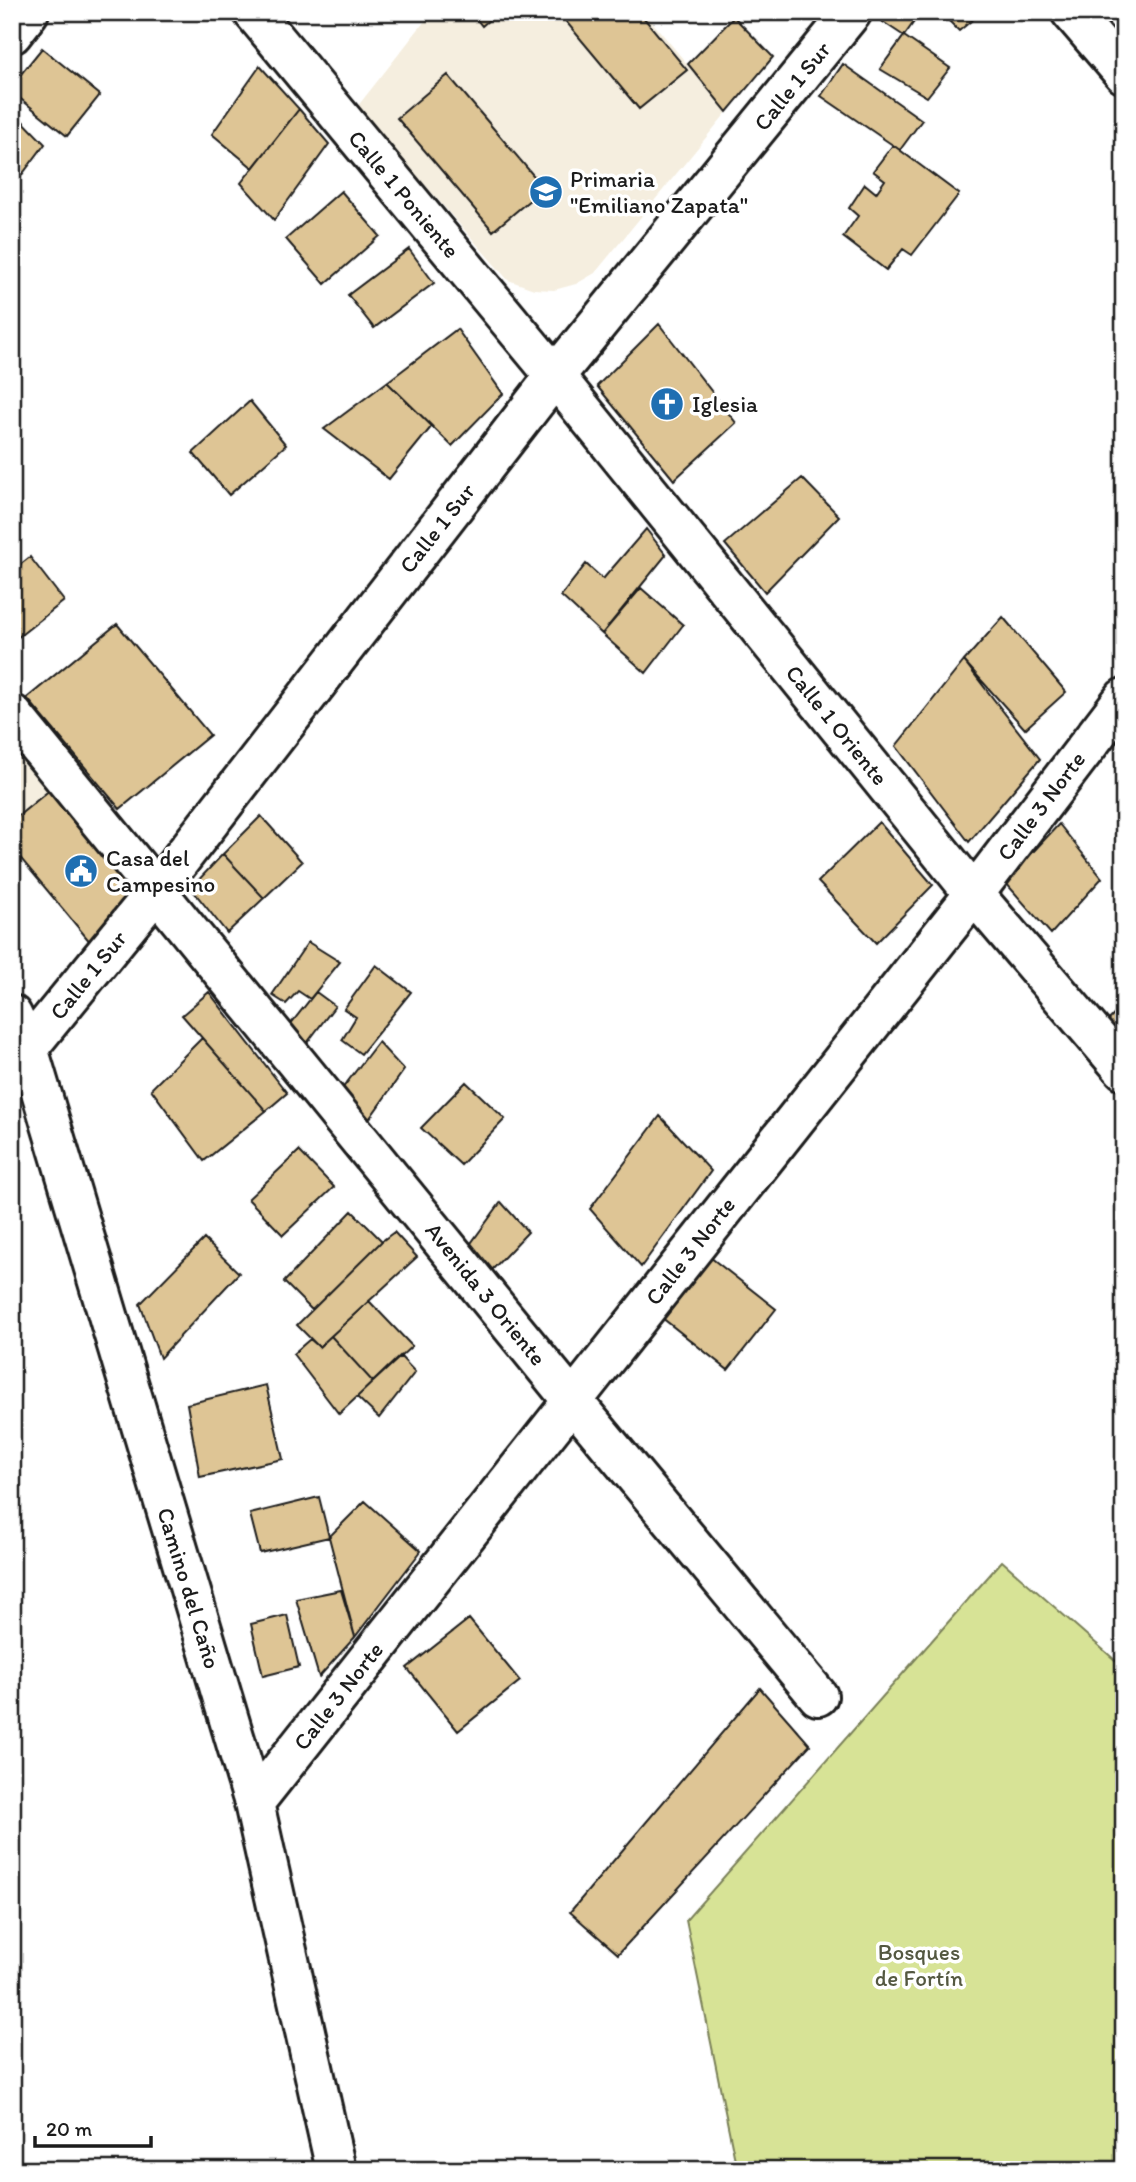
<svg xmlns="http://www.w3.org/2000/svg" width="1136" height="2182" viewBox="0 0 1136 2182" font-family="Itim,sans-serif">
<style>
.built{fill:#f5eedf}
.green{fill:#d7e396;stroke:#7a8059;stroke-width:2}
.building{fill:#dec595;stroke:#1c1c1c;stroke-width:2}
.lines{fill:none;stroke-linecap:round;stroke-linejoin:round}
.street-casing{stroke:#1c1c1c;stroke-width:44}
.street{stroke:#fff;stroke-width:38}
.labels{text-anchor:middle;stroke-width:7;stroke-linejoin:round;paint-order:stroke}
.street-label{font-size:23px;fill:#1c1c1c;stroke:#fff}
.poi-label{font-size:23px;fill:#1c1c1c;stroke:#fff;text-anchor:start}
.park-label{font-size:23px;fill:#545841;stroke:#fff}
</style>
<rect width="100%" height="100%" fill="#fff"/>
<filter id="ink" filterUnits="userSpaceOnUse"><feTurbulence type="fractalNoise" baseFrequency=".0143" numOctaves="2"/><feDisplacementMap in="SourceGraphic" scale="14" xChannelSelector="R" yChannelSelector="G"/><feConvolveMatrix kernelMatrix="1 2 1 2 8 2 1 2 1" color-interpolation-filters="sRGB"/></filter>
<g filter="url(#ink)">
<path class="built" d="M 432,12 L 644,12 L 727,112 L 595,273 L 576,284 L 554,290 L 534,289 L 508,280 L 357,107 Z
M 12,733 L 57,784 L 12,821 Z"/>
<path class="green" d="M 1002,1561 L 1124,1668 L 1124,2170 L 737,2170 L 686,1920 Z"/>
<path class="building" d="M 471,12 L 498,12 L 482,26 Z
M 558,12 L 639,12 L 687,70 L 639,109 Z
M 881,12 L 921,12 L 904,36 L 877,18 Z
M 940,12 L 982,12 L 959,31 Z
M 734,17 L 773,57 L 727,112 L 688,64 Z
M 904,36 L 950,68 L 927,97 L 880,69 Z
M 42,48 L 100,95 L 67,136 L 12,92 L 12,85 Z
M 843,64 L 922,120 L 900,150 L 821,96 Z
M 260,66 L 299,109 L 253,168 L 212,134 Z
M 448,75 L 544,188 L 493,231 L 397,118 Z
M 299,109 L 329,144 L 274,220 L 241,183 Z
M 12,110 L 45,144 L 12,188 Z
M 893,145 L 959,194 L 912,255 L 903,249 L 886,270 L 843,237 L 858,216 L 849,208 L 865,184 L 876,193 L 885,180 L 873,171 Z
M 341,191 L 380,236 L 325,284 L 286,239 Z
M 409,249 L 434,283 L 374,328 L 348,295 Z
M 659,324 L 736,423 L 674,480 L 597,386 Z
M 457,329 L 503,394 L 452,446 L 387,382 Z
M 387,382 L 432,426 L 389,479 L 324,429 Z
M 250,401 L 286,445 L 229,495 L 193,453 Z
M 802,478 L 839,516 L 765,592 L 725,544 Z
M 646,529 L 666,555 L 602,634 L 561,596 L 586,564 L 603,579 Z
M 30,557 L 64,601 L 12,642 L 12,571 Z
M 641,588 L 683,625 L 646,673 L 602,634 Z
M 1003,617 L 1066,692 L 1025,729 L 964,661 Z
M 117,624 L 210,735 L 120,809 L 27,698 Z
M 964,661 L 1040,759 L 969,842 L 896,746 Z
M 57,784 L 150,894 L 91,943 L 12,848 L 12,821 Z
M 261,816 L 302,862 L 264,898 L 223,854 Z
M 879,822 L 933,885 L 876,943 L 818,882 Z
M 1059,824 L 1102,878 L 1051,934 L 1005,882 Z
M 223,854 L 264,898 L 227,933 L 191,888 Z
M 308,942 L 340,962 L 310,999 L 298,991 L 286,1004 L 272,995 Z
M 376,965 L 411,992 L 361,1054 L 342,1040 L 356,1017 L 344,1009 Z
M 209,992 L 287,1093 L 266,1111 L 182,1015 Z
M 316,992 L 335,1006 L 307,1043 L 290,1025 Z
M 1124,1004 L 1124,1041 L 1107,1022 Z
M 202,1038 L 266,1111 L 204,1161 L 151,1089 Z
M 378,1042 L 404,1070 L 367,1122 L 342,1089 Z
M 466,1082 L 505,1119 L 461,1165 L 421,1128 Z
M 660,1116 L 711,1171 L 641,1267 L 590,1209 Z
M 299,1151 L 334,1187 L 283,1235 L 248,1199 Z
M 501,1202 L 528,1232 L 491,1271 L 469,1246 Z
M 352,1211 L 382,1241 L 312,1310 L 284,1282 Z
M 394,1232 L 417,1257 L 319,1347 L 297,1325 L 382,1241 Z
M 204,1239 L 239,1273 L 160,1358 L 140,1304 Z
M 710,1257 L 776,1309 L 728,1370 L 661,1317 Z
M 369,1301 L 412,1346 L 373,1382 L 331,1336 Z
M 331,1336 L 373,1382 L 339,1414 L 293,1354 L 310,1339 L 319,1347 Z
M 400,1356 L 415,1372 L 379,1418 L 357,1397 Z
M 266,1385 L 283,1459 L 200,1477 L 187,1404 Z
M 319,1497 L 329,1537 L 260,1553 L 250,1514 Z
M 365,1501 L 421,1551 L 355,1637 L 329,1537 Z
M 341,1590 L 355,1637 L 319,1677 L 296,1599 Z
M 287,1615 L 299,1667 L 263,1676 L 251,1624 Z
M 469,1619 L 520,1681 L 458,1731 L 407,1668 Z
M 760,1688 L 810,1745 L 618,1954 L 570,1912 Z"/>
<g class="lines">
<g class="street-casing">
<path id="street" d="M 253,12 L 555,376 L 974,894 L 1124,1070
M 1071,12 L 1124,74
M 12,34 L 29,12
M 12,714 L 571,1399 L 818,1696
M 12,1015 L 28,1048 L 254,1803 L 336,2170
M 28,1048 L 157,890 L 555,376 L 852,12
M 254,1803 L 974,894 L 1124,698"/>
</g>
<use href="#street" class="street"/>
</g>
</g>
<defs>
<g id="school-disc" transform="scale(1.75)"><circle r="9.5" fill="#1f6fb2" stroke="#fff"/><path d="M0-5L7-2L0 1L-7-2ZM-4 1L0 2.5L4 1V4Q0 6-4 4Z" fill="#fff"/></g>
<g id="church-disc" transform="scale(1.75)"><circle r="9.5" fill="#1f6fb2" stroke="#fff"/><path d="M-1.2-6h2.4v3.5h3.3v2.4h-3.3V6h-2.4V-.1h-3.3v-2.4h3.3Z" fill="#fff"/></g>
<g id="civic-disc" transform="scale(1.75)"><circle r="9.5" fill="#1f6fb2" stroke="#fff"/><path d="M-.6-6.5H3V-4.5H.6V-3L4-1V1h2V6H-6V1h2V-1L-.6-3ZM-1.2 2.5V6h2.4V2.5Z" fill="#fff"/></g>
</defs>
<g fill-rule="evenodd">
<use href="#school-disc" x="546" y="192"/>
<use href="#church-disc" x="667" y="404"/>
<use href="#civic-disc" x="81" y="871"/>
</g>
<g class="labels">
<g class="street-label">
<text transform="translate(792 86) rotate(-51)" y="8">Calle 1 Sur</text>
<text transform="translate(404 194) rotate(50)" y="8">Calle 1 Poniente</text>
<text transform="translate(437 528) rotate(-52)" y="8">Calle 1 Sur</text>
<text transform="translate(837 725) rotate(51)" y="8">Calle 1 Oriente</text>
<text transform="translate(1041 806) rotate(-53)" y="8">Calle 3 Norte</text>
<text transform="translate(88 975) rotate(-51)" y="8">Calle 1 Sur</text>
<text transform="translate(690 1251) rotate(-52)" y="8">Calle 3 Norte</text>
<text transform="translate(486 1294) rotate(51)" y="8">Avenida 3 Oriente</text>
<text transform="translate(189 1588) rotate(73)" y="8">Camino del Caño</text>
<text transform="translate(338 1696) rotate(-52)" y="8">Calle 3 Norte</text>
</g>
<g class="poi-label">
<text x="570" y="187">Primaria<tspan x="570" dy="26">"Emiliano Zapata"</tspan></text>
<text x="692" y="412">Iglesia</text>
<text x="106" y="866">Casa del<tspan x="106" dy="26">Campesino</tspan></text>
</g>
<g class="park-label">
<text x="919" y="1960">Bosques<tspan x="919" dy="26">de Fortín</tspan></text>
</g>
</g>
<rect width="1136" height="2182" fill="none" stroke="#fff" stroke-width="42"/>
<rect x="21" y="21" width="1094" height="2140" fill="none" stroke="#1c1c1c" stroke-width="2.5" filter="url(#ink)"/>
<path d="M35 2136v10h116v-10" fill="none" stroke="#1c1c1c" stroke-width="3.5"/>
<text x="46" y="2136" font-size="21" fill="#1c1c1c" stroke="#ffffff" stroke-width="5" paint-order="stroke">20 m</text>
</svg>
